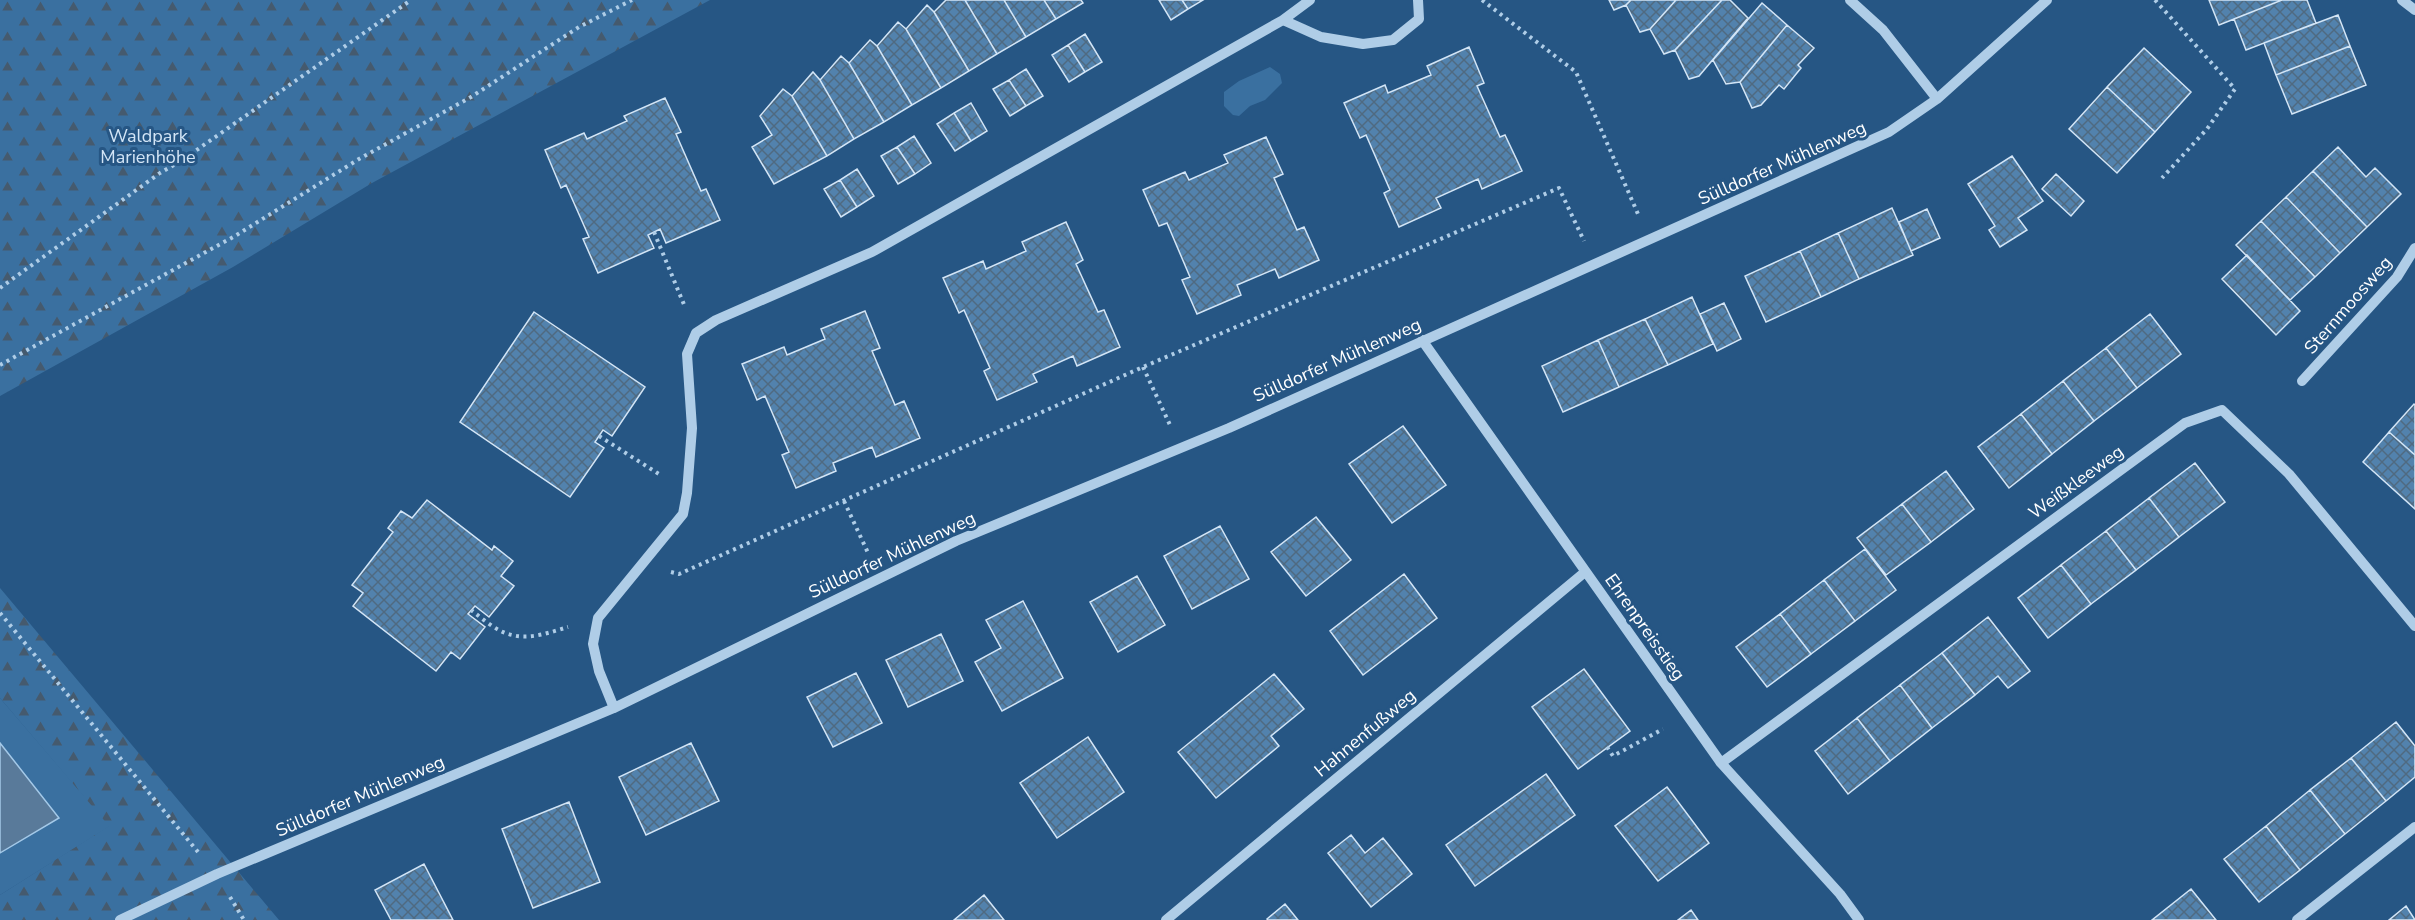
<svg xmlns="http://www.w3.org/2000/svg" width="2415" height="920" viewBox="0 0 2415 920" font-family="'Nunito Sans',sans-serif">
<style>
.green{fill:#3a70a0}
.forest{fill:url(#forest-firs)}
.water{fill:#597a9a;stroke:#a4c9e8;stroke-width:1.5}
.building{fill:url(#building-cross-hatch);stroke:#d3e5f6;stroke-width:1.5}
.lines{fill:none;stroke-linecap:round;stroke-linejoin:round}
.path{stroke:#afcde7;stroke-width:4;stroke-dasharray:3 4.5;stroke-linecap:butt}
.minor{stroke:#afcde7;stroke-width:10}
.labels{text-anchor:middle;stroke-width:6;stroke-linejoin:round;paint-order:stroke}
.park-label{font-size:18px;fill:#d3e5f6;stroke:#265684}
.street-label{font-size:18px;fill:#fff;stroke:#265684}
</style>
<defs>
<pattern id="forest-firs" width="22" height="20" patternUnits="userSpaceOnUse" patternTransform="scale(1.5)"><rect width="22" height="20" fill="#3a70a0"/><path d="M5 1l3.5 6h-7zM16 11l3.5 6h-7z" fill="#455a6e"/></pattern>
<pattern id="building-cross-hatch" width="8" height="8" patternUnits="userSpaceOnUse" patternTransform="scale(1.5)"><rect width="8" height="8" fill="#5282ad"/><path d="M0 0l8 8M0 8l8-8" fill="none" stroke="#4f6a81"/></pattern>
</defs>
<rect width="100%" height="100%" fill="#265684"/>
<path class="green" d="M 1270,67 L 1280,74 L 1282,83 L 1265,100 L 1250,106 L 1239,116 L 1233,115 L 1224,106 L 1224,92 L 1239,81 Z
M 0,698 L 110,826 L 0,895 Z"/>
<path class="forest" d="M 0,0 L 710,0 L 372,183 L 233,267 L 0,396 Z
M 0,588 L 279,920 L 0,920 L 0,895 L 109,826 L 0,698 Z"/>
<path class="water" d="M 0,743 L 59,818 L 0,853 Z"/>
<path class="building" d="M 946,0 L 965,0 L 997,54 L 969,71 L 934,12 Z
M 965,0 L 1004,0 L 1026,37 L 997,54 Z
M 1004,0 L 1044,0 L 1056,19 L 1026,37 Z
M 1044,0 L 1081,0 L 1083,3 L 1056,19 Z
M 1159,0 L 1182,0 L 1188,9 L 1171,20 Z
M 1182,0 L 1203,0 L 1188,9 Z
M 1609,0 L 1631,0 L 1626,5 L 1614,10 Z
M 1631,0 L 1676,0 L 1650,29 L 1640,32 L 1626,5 Z
M 1676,0 L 1722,0 L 1675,50 L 1664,54 L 1650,29 Z
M 1722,0 L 1730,0 L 1748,18 L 1699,76 L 1689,79 L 1675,50 Z
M 2209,0 L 2282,0 L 2219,25 Z
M 2282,0 L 2307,0 L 2316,23 L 2246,50 L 2234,19 Z
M 1762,3 L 1787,25 L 1740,82 L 1726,84 L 1713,60 Z
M 927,5 L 934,12 L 969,71 L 941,88 L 906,29 Z
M 2338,15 L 2350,46 L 2276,75 L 2264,43 Z
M 898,22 L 906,29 L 941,88 L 912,105 L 877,46 Z
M 1787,25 L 1814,48 L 1798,65 L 1801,68 L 1784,89 L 1779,85 L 1761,105 L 1752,108 L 1740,82 Z
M 1085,34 L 1102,62 L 1085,72 L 1068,45 Z
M 870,40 L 877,46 L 912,105 L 884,122 L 849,63 Z
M 1068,45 L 1085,72 L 1069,82 L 1052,55 Z
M 2350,46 L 2366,85 L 2292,114 L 2276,75 Z
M 1469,47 L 1484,83 L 1477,86 L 1500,137 L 1505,135 L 1522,171 L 1482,189 L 1478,179 L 1436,198 L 1441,208 L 1399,227 L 1384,193 L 1390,190 L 1366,135 L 1360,138 L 1344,103 L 1385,85 L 1388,93 L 1431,75 L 1427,66 Z
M 2144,48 L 2191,92 L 2155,132 L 2107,87 Z
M 841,56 L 849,63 L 884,122 L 854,139 L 820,80 Z
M 1026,69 L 1043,96 L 1026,106 L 1009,80 Z
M 813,72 L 820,80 L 854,139 L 827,156 L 792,96 Z
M 1009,80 L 1026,106 L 1010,116 L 993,89 Z
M 2107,87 L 2155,132 L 2117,173 L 2069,129 Z
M 783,89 L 792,96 L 827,156 L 774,184 L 752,147 L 772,135 L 760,116 Z
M 665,98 L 681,132 L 676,134 L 701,191 L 706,189 L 720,220 L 666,243 L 660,229 L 648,235 L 654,248 L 598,273 L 583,239 L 589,237 L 566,185 L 561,188 L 545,150 L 584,133 L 587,139 L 627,121 L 624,116 Z
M 971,103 L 987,131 L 971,141 L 954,113 Z
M 954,113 L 971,141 L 955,151 L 937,124 Z
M 914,136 L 931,163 L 915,174 L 897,147 Z
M 1266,137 L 1283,174 L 1274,178 L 1297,230 L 1304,227 L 1319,260 L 1279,278 L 1275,269 L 1237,285 L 1241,295 L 1197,314 L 1182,280 L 1190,277 L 1167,223 L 1159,226 L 1143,190 L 1185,172 L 1189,180 L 1228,163 L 1224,155 Z
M 897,147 L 915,174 L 898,184 L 881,156 Z
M 2338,147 L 2366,177 L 2375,168 L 2401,194 L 2367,227 L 2313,171 Z
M 2012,156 L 2043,201 L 2018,218 L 2027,230 L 2000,247 L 1989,230 L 1995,226 L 1968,184 Z
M 857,169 L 874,196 L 857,207 L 840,180 Z
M 2313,171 L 2367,227 L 2340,253 L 2286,197 Z
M 2056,174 L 2084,201 L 2071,216 L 2042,189 Z
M 840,180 L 857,207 L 841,217 L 824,189 Z
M 2286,197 L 2340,253 L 2315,277 L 2261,221 Z
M 1892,208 L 1913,255 L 1859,279 L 1838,233 Z
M 1927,209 L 1940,238 L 1911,251 L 1899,222 Z
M 2261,221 L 2315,277 L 2290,300 L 2236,245 Z
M 1066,222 L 1083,260 L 1076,264 L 1098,312 L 1104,310 L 1120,347 L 1077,366 L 1073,356 L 1033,374 L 1037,382 L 997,400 L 984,371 L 990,368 L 964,310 L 959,313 L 943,278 L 983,261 L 986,269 L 1026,251 L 1022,242 Z
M 1838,233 L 1859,279 L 1821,297 L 1800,251 Z
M 1800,251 L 1821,297 L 1766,322 L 1745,276 Z
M 2247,255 L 2300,311 L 2276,335 L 2222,279 Z
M 1692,297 L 1713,344 L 1668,365 L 1645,319 Z
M 1724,303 L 1741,339 L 1717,351 L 1700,314 Z
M 865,311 L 880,348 L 872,351 L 895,405 L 904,401 L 920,438 L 876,457 L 872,447 L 833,463 L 836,471 L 796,488 L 782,455 L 789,452 L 765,396 L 757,400 L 742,364 L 784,347 L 787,355 L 825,339 L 821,329 Z
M 534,312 L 645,387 L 612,436 L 603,430 L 595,442 L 604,448 L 570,497 L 460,422 Z
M 2150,314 L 2181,354 L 2137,388 L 2106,348 Z
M 1645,319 L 1668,365 L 1619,387 L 1598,340 Z
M 1598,340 L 1619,387 L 1563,412 L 1542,366 Z
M 2106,348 L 2137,388 L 2094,421 L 2063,381 Z
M 2063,381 L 2094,421 L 2052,454 L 2021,414 Z
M 2414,404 L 2415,405 L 2415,455 L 2389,432 Z
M 2021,414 L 2052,454 L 2009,488 L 1978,447 Z
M 1403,426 L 1446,485 L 1392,523 L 1349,464 Z
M 2389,432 L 2415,455 L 2415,509 L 2363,462 Z
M 2195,463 L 2225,502 L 2179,537 L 2149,498 Z
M 1946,471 L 1974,509 L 1931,542 L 1902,504 Z
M 2149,498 L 2179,537 L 2136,570 L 2106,531 Z
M 427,500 L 492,550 L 494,546 L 513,561 L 501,576 L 514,586 L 489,617 L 475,606 L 468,614 L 485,627 L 460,659 L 451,652 L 436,671 L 353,606 L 363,593 L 352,585 L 393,532 L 388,528 L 401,511 L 412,518 Z
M 1902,504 L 1931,542 L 1886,575 L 1857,538 Z
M 1316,517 L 1351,560 L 1306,596 L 1271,552 Z
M 1220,526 L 1249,579 L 1192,609 L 1164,556 Z
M 2106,531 L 2136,570 L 2091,604 L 2061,565 Z
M 1865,549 L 1896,590 L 1855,621 L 1824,580 Z
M 2061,565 L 2091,604 L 2048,638 L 2018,598 Z
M 1404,574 L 1437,618 L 1363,675 L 1330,631 Z
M 1137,576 L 1165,625 L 1118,652 L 1090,602 Z
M 1824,580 L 1855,621 L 1811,654 L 1780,614 Z
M 1023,601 L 1063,678 L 1002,711 L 975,662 L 1001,648 L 986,620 Z
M 1780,614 L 1811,654 L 1767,687 L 1736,647 Z
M 1988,617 L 2030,671 L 2008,688 L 1998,676 L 1975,695 L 1942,653 Z
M 941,634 L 963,681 L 908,707 L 886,660 Z
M 1942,653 L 1975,695 L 1932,728 L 1900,685 Z
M 1584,669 L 1630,731 L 1578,769 L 1532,707 Z
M 856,673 L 882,723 L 833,747 L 807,697 Z
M 1274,674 L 1304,709 L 1271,736 L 1279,746 L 1216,798 L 1178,752 Z
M 1900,685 L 1932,728 L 1890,761 L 1857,718 Z
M 1857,718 L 1890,761 L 1848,794 L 1815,751 Z
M 2396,722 L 2415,746 L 2415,777 L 2386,801 L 2351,758 Z
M 1088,737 L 1124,792 L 1057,838 L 1020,783 Z
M 691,743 L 719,801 L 646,835 L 619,777 Z
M 2351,758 L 2386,801 L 2345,834 L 2310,790 Z
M 1546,774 L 1575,815 L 1475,886 L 1446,845 Z
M 1667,787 L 1709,843 L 1658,881 L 1615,826 Z
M 2310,790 L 2345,834 L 2300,870 L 2266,826 Z
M 569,802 L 600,882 L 533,908 L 502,829 Z
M 2266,826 L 2300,870 L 2259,902 L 2224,859 Z
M 1351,835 L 1365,853 L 1383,838 L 1412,874 L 1371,907 L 1328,853 Z
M 424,864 L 453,920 L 391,920 L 375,890 Z
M 2191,889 L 2216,920 L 2152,920 Z
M 984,895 L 1004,920 L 954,920 Z
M 1285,904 L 1298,920 L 1268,920 L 1267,919 Z
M 2406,906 L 2415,920 L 2389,920 Z
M 1691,910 L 1698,920 L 1678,920 Z"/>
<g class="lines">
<path class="path" d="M 1482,0 L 1576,72 L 1638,214
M 2155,0 L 2235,89 L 2207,129 L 2162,178
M 654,232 L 685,307
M 0,288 L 160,173 L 181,161 L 411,0
M 0,365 L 235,236 L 359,159 L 471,97 L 579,27 L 632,0
M 1143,367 L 1170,425
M 599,436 L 662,476
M 844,501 L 869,555
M 671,572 L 679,574 L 1143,367 L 1559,188 L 1584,241
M 471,610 C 483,619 497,632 512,635 C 530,640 551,632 568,627
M 0,613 L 198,852
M 1607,747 L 1613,756 L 1663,729
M 230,897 L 244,920"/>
<path class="minor" d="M 1850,0 L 1883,30 L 1937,99
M 2402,0 L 2415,10
M 1283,20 L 1321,37 L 1363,44 L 1393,40 L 1419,19 L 1418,0
M 1422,340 L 1721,763 L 1840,894 L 1859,920
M 2302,381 L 2397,277 L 2415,248
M 614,708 L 599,671 L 593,644 L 598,618 L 683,514 L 687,493 L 692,428 L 687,354 L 696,333 L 716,320 L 872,252 L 1283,20 L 1310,0
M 1721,763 L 2185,423 L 2222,410 L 2289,474 L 2415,626
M 120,920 L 217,874 L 614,708 L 956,541 L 1229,428 L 1889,132 L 1937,99 L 2047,0
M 1166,920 L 1585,572
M 2297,920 L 2415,827"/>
</g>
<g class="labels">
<g class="park-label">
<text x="148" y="142">Waldpark<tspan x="148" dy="21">Marienhöhe</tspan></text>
</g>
<g class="street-label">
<text transform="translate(1782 163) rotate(-24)" y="6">Sülldorfer Mühlenweg</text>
<text transform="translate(2348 305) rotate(-49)" y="6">Sternmoosweg</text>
<text transform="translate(1337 360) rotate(-24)" y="6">Sülldorfer Mühlenweg</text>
<text transform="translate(2076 482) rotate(-36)" y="6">Weißkleeweg</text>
<text transform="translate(892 555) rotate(-25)" y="6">Sülldorfer Mühlenweg</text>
<text transform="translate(1645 627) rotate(55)" y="6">Ehrenpreisstieg</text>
<text transform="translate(1365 733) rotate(-40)" y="6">Hahnenfußweg</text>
<text transform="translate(360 796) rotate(-23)" y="6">Sülldorfer Mühlenweg</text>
</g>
</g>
</svg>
